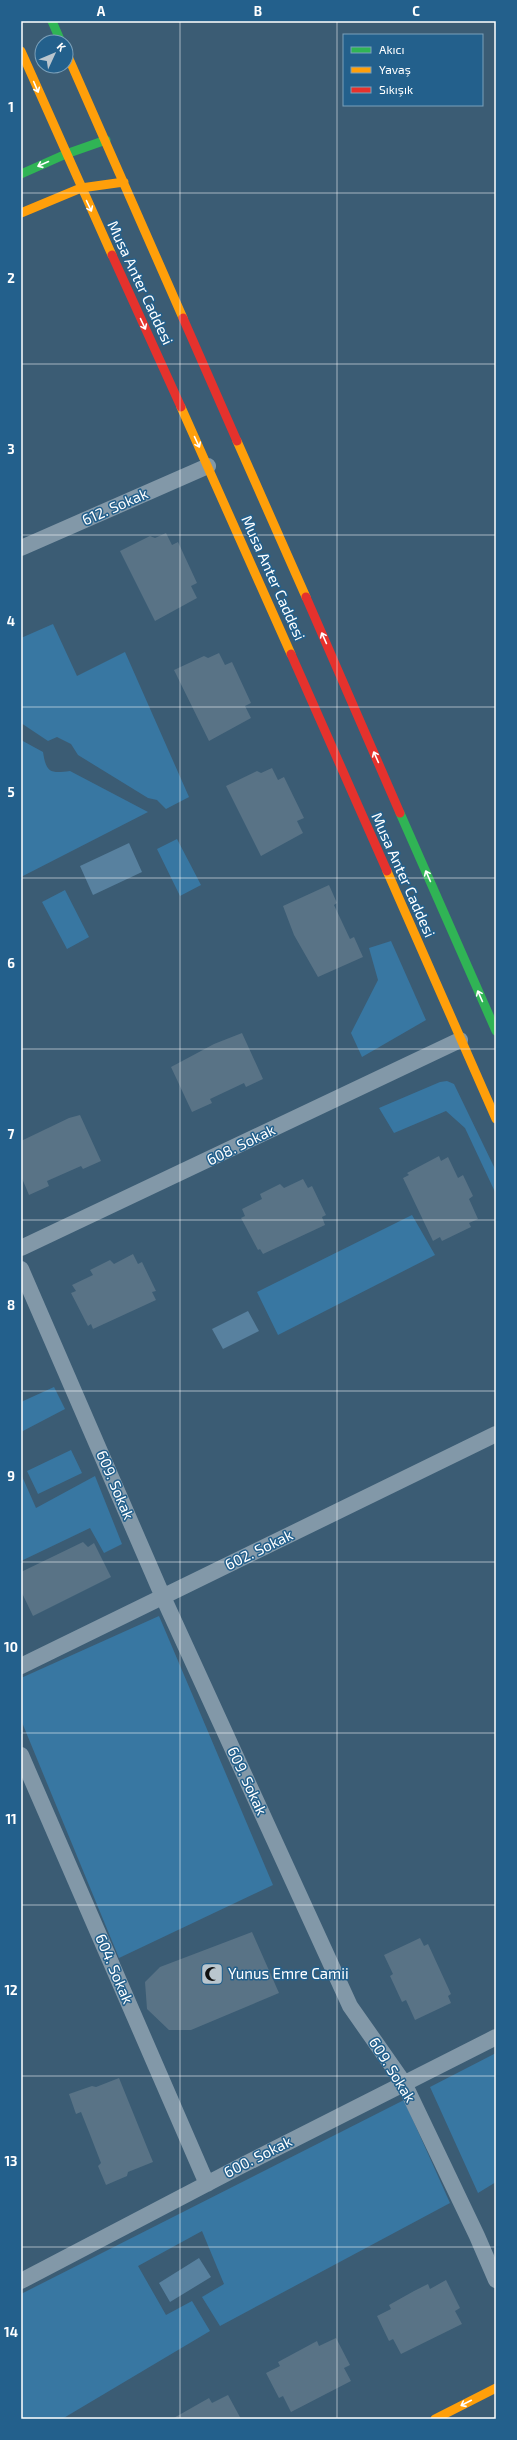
<svg xmlns="http://www.w3.org/2000/svg" width="517" height="2440" viewBox="0 0 517 2440" font-family="'Exo 2',sans-serif">
<style>
.green{fill:#3877a2}
.water{fill:#58819f}
.building{fill:#597386}
.lines{fill:none;stroke-linecap:round;stroke-linejoin:round}
.street{stroke:#8298a8;stroke-width:16}
.fast{stroke:#30b455;stroke-width:9}
.slow{stroke:#ff9f0a;stroke-width:9}
.jam{stroke:#e5322d;stroke-width:9}
.oneway{stroke:#fff}
.grid{fill:none;stroke:#fff;stroke-width:1;stroke-opacity:0.55}
.labels{text-anchor:middle;stroke-width:3;stroke-linejoin:round;paint-order:stroke}
.street-label{font-size:15px;fill:#fff;stroke:#23608c}
.poi-label{font-size:15px;fill:#fff;stroke:#23608c;text-anchor:start}
.neatline{fill:none;stroke:#fff;stroke-width:1.5}
.grid-label{font-size:13px;text-anchor:middle;font-weight:bold;fill:#fff}
</style>
<rect width="100%" height="100%" fill="#3b5c74"/>
<path class="green" d="M 53,624 L 77,676 L 125,652 L 189,797 L 166,809 L 157,800 L 148,798 L 78,755 L 71,744 L 57,737 L 48,741 L 21,723 L 21,638 Z
M 21,740 L 43,752 C 46,772 50,774 70,771 L 148,812 L 21,877 Z
M 177,839 L 201,885 L 180,896 L 157,849 Z
M 65,890 L 89,937 L 67,949 L 42,902 Z
M 391,941 L 426,1020 L 362,1057 L 351,1033 L 378,980 L 369,948 Z
M 447,1081 L 454,1084 L 496,1171 L 496,1194 L 465,1128 L 446,1111 L 394,1133 L 379,1108 L 440,1082 Z
M 412,1215 L 435,1255 L 278,1335 L 257,1292 Z
M 54,1387 L 65,1409 L 21,1432 L 21,1402 Z
M 71,1450 L 82,1473 L 38,1494 L 27,1471 Z
M 21,1474 L 36,1508 L 95,1476 L 122,1544 L 104,1553 L 90,1528 L 21,1561 Z
M 159,1616 L 273,1885 L 119,1958 L 21,1720 L 21,1678 Z
M 496,2053 L 496,2182 L 478,2193 L 430,2087 Z
M 404,2100 L 450,2203 L 220,2326 L 202,2297 L 224,2284 L 202,2231 L 138,2266 L 166,2315 L 192,2301 L 210,2331 L 62,2419 L 21,2419 L 21,2294 Z"/>
<path class="water" d="M 129,843 L 142,872 L 93,895 L 80,866 Z
M 248,1311 L 259,1331 L 223,1349 L 212,1329 Z
M 199,2258 L 211,2277 L 170,2302 L 159,2283 Z"/>
<path class="building" d="M 166,533 L 172,545 L 178,542 L 197,583 L 191,586 L 197,598 L 155,621 L 120,551 L 150,536 L 155,538 Z
M 219,653 L 225,665 L 232,662 L 251,703 L 245,706 L 251,718 L 209,741 L 174,670 L 204,656 L 208,658 Z
M 272,768 L 278,780 L 284,777 L 304,818 L 297,821 L 303,833 L 261,856 L 226,786 L 257,771 L 261,773 Z
M 329,885 L 337,903 L 334,905 L 350,939 L 354,937 L 363,957 L 318,977 L 294,935 L 283,906 Z
M 242,1033 L 263,1079 L 246,1087 L 244,1083 L 210,1099 L 212,1103 L 192,1112 L 171,1067 L 214,1044 Z
M 80,1115 L 101,1161 L 83,1169 L 81,1166 L 47,1181 L 49,1186 L 29,1195 L 21,1176 L 21,1141 L 69,1118 Z
M 439,1156 L 441,1161 L 448,1157 L 458,1178 L 463,1175 L 473,1196 L 469,1199 L 478,1219 L 469,1223 L 471,1227 L 442,1241 L 440,1237 L 433,1241 L 403,1178 L 409,1175 L 407,1173 Z
M 303,1179 L 308,1188 L 312,1186 L 326,1215 L 322,1217 L 325,1225 L 263,1254 L 260,1249 L 258,1250 L 241,1218 L 245,1216 L 242,1209 L 262,1199 L 260,1194 L 280,1184 L 284,1188 Z
M 133,1254 L 138,1264 L 142,1262 L 156,1291 L 152,1292 L 156,1300 L 93,1329 L 91,1324 L 88,1326 L 71,1293 L 76,1291 L 72,1285 L 93,1275 L 90,1270 L 110,1260 L 114,1264 Z
M 83,1542 L 88,1547 L 94,1543 L 111,1577 L 33,1616 L 21,1591 L 21,1572 Z
M 252,1932 L 279,1993 L 191,2030 L 169,2030 L 147,2009 L 145,1982 L 160,1967 Z
M 420,1938 L 424,1946 L 428,1944 L 451,1994 L 448,1996 L 451,2003 L 415,2020 L 406,2000 L 402,2002 L 390,1976 L 393,1974 L 384,1955 Z
M 119,2078 L 153,2162 L 128,2172 L 127,2176 L 106,2185 L 98,2166 L 101,2163 L 89,2132 L 81,2112 L 76,2114 L 69,2094 L 92,2086 L 96,2087 Z
M 446,2280 L 460,2308 L 455,2311 L 462,2324 L 401,2354 L 393,2339 L 389,2341 L 377,2316 L 391,2309 L 389,2305 L 414,2291 L 428,2284 L 430,2289 Z
M 336,2338 L 350,2365 L 344,2368 L 351,2381 L 291,2412 L 283,2396 L 279,2398 L 266,2373 L 280,2366 L 278,2362 L 317,2341 L 319,2346 Z
M 228,2395 L 241,2419 L 172,2419 L 209,2398 L 212,2403 Z"/>
<g class="lines">
<path class="street" d="M 21,548 L 208,466
M 21,1248 L 460,1040
M 21,1269 L 163,1597 L 350,2006 L 404,2083 L 477,2236 L 496,2280
M 21,1666 L 496,1434
M 21,1755 L 207,2184
M 21,2281 L 239,2167 L 496,2037"/>
<path class="fast" d="M 52,21 L 61,42
M 21,174 L 66,154 L 106,140
M 400,813 L 496,1031"/>
<path class="slow" d="M 21,51 L 112,255
M 66,52 L 183,318
M 21,213 L 81,188 L 124,182
M 181,407 L 291,654
M 237,441 L 306,597
M 387,871 L 496,1119
M 435,2419 L 496,2388"/>
<path class="jam" d="M 112,255 L 181,407
M 183,318 L 237,441
M 306,597 L 400,813
M 291,654 L 387,871"/>
</g>
<defs><path id="oneway-shaft" d="M-6 0H5M1.5-3L5.5 0L1.5 3" fill="none" stroke-width="1.6" stroke-linecap="round" stroke-linejoin="round"/></defs>
<g class="oneway">
<use href="#oneway-shaft" transform="translate(36 87) rotate(67)"/>
<use href="#oneway-shaft" transform="translate(43 164) rotate(156)"/>
<use href="#oneway-shaft" transform="translate(89 206) rotate(65)"/>
<use href="#oneway-shaft" transform="translate(143 324) rotate(65)"/>
<use href="#oneway-shaft" transform="translate(197 442) rotate(65)"/>
<use href="#oneway-shaft" transform="translate(324 638) rotate(-114)"/>
<use href="#oneway-shaft" transform="translate(376 757) rotate(-114)"/>
<use href="#oneway-shaft" transform="translate(428 876) rotate(-114)"/>
<use href="#oneway-shaft" transform="translate(480 996) rotate(-114)"/>
<use href="#oneway-shaft" transform="translate(466 2403) rotate(153)"/>
</g>
<path class="grid" d="M 180,21 L 180,2419M 337,21 L 337,2419M 21,193 L 496,193M 21,364 L 496,364M 21,535 L 496,535M 21,707 L 496,707M 21,878 L 496,878M 21,1049 L 496,1049M 21,1220 L 496,1220M 21,1391 L 496,1391M 21,1562 L 496,1562M 21,1733 L 496,1733M 21,1905 L 496,1905M 21,2076 L 496,2076M 21,2247 L 496,2247"/>
<defs>
<g id="mosque-square" transform="scale(1.15)"><rect x="-9" y="-9" width="18" height="18" rx="4" fill="#bac6ce" stroke="#23608c"/><path d="M3.5-4.9A6 6 0 1 0 3.5 4.9A5 5 0 1 1 3.5-4.9Z" fill="#111"/></g>
</defs>
<g fill-rule="evenodd">
<use href="#mosque-square" x="212" y="1974"/>
</g>
<g class="labels">
<g class="street-label">
<text transform="translate(140 283) rotate(65)" y="5">Musa Anter Caddesi</text>
<text transform="translate(115 507) rotate(-24)" y="5">612. Sokak</text>
<text transform="translate(273 578) rotate(66)" y="5">Musa Anter Caddesi</text>
<text transform="translate(403 875) rotate(66)" y="5">Musa Anter Caddesi</text>
<text transform="translate(241 1145) rotate(-26)" y="5">608. Sokak</text>
<text transform="translate(115 1485) rotate(67)" y="5">609. Sokak</text>
<text transform="translate(259 1550) rotate(-26)" y="5">602. Sokak</text>
<text transform="translate(247 1781) rotate(65)" y="5">609. Sokak</text>
<text transform="translate(114 1969) rotate(67)" y="5">604. Sokak</text>
<text transform="translate(392 2070) rotate(58)" y="5">609. Sokak</text>
<text transform="translate(258 2157) rotate(-27)" y="5">600. Sokak</text>
</g>
<g class="poi-label">
<text x="228" y="1979">Yunus Emre Camii</text>
</g>
</g>
<rect width="517" height="2440" fill="none" stroke="#23608c" stroke-width="44"/>
<rect x="343" y="34" width="140" height="72" fill="#23608c" stroke="#7ba0ba"/>
<rect x="351" y="47" width="20" height="6" fill="#30b455" stroke="#7ba0ba"/>
<text x="379" y="54" font-size="12" fill="#ffffff">Akıcı</text>
<rect x="351" y="67" width="20" height="6" fill="#ff9f0a" stroke="#7ba0ba"/>
<text x="379" y="74" font-size="12" fill="#ffffff">Yavaş</text>
<rect x="351" y="87" width="20" height="6" fill="#e5322d" stroke="#7ba0ba"/>
<text x="379" y="94" font-size="12" fill="#ffffff">Sıkışık</text>
<g transform="translate(54 54) rotate(46)"><circle r="19" fill="#23608c" stroke="#7ba0ba"/>
<path d="M0-3L7 15L0 10L-7 15Z" fill="#bac6ce"/>
<text y="-6" font-size="11" font-weight="bold" text-anchor="middle" fill="#ffffff">K</text>
</g>
<rect x="22" y="22" width="473" height="2396" class="neatline"/>
<g class="grid-label">
<text x="101" y="16">A</text>
<text x="258" y="16">B</text>
<text x="416" y="16">C</text>
<text x="11" y="112">1</text>
<text x="11" y="283">2</text>
<text x="11" y="454">3</text>
<text x="11" y="626">4</text>
<text x="11" y="797">5</text>
<text x="11" y="968">6</text>
<text x="11" y="1139">7</text>
<text x="11" y="1310">8</text>
<text x="11" y="1481">9</text>
<text x="11" y="1652">10</text>
<text x="11" y="1824">11</text>
<text x="11" y="1995">12</text>
<text x="11" y="2166">13</text>
<text x="11" y="2337">14</text>
</g>
</svg>
